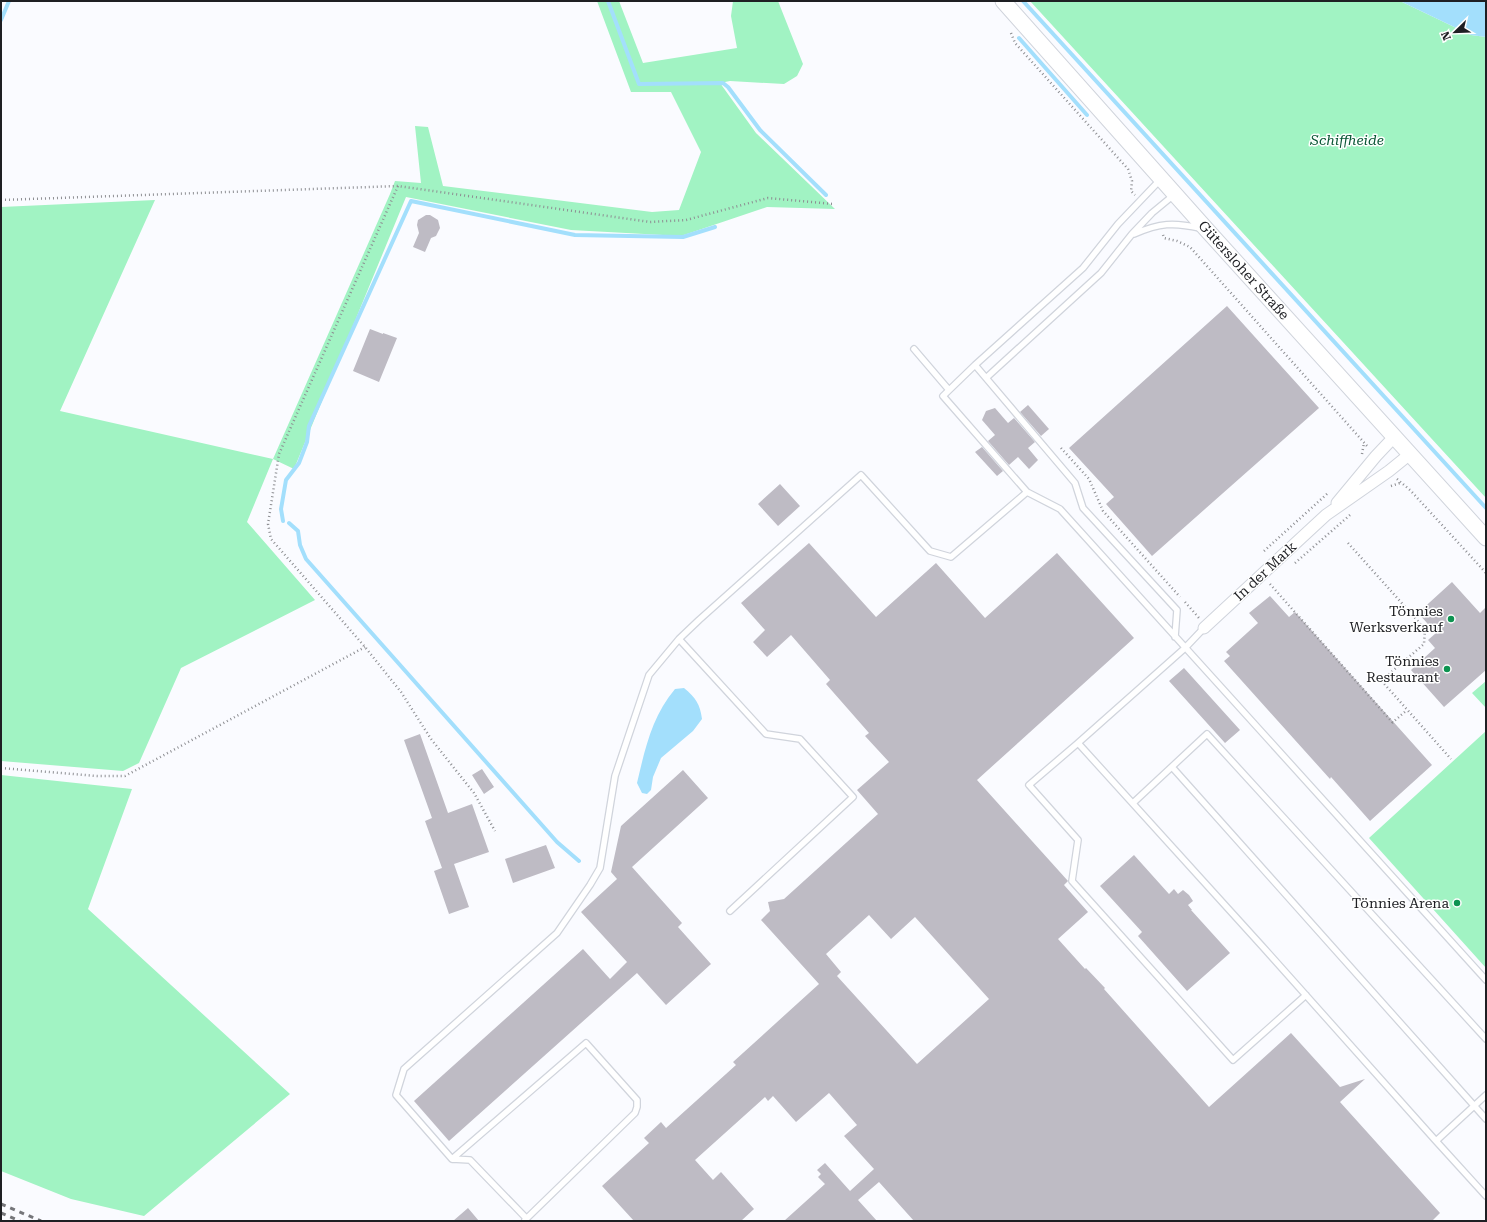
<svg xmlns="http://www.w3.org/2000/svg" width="1487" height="1222" viewBox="0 0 1487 1222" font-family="'Roboto Serif',serif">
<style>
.green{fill:#a1f3c3}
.water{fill:#a3dffc}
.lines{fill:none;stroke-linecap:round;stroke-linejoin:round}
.stream{stroke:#a3dffc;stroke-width:4}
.building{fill:#bebbc4;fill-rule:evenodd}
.lane-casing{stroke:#d0d4dc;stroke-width:8}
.street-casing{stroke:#d0d4dc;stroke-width:13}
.secondary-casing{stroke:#d0d4dc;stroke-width:17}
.path{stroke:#8d8e92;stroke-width:2.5;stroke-dasharray:1 3;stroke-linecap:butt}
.lane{stroke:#fff;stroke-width:5.5}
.street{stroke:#fff;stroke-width:11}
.secondary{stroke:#fff;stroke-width:15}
.rail{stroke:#75767a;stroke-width:3;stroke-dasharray:5 5;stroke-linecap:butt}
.poi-dot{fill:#0d9351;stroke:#fff;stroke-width:1.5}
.labels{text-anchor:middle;stroke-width:3;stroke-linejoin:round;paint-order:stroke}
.park-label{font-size:14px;font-style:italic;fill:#085634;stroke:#fff}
.street-label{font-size:14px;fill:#1e1f23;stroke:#fff}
.poi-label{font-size:14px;fill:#1e1f23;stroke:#fff;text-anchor:end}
</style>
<rect width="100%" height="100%" fill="#fafbff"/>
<path class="green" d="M 597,1 L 619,1 L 643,63 L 737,48 L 731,16 L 733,1 L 778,1 L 803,64 L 797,76 L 784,84 L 730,81 L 720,83 L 756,133 L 835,209 L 767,207 L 681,236 L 571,230 L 406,197 L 294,469 L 273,459 L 247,522 L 315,600 L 181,668 L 139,763 L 123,771 L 1,761 L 1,207 L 155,200 L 60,411 L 273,459 L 390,194 L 395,181 L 421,183 L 415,126 L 428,127 L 443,186 L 652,212 L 679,210 L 701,152 L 671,92 L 631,92 Z
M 1030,1 L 1400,1 L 1471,35 L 1486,37 L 1486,498 Z
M 1486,681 L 1486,708 L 1472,693 Z
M 1486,731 L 1486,968 L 1369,838 Z
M 1,775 L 132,789 L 88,909 L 290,1094 L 144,1216 L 71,1199 L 1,1171 Z"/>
<path class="water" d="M 1400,1 L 1486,1 L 1486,37 L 1471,35 Z
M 684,688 C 696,698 700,704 702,719 L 693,731 L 661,758 L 653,777 L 651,790 L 647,794 L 642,793 L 637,783 C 645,749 652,716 675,689 Z"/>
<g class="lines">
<path class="stream" d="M 608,1 L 639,84 L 723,83 L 728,87 L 760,130 L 826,195
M 1023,1 L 1486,508
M 1,20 L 9,1
M 1019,38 L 1087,115
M 283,521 L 281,509 L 286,480 L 299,463 L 307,442 L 309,426 L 411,201 L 575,235 L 683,237 L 715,227
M 289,523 L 298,531 L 300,545 L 306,559 L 557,842 L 579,861"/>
</g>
<path class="building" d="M 426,215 L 430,215 L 438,220 L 440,228 L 436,236 L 431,238 L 425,252 L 413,247 L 419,233 L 417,225 L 418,220 Z
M 1227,306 L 1319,408 L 1152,556 L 1106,504 L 1114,497 L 1069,448 Z
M 370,329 L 383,334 L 383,333 L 397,338 L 379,382 L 353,371 Z
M 1028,405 L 1049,429 L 1041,436 L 1020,412 Z
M 995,408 L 1008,423 L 1014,418 L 1035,442 L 1028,448 L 1038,460 L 1029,469 L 1018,457 L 1009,465 L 988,441 L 995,435 L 982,420 L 986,411 Z
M 982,447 L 1003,471 L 997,476 L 975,452 Z
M 780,484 L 800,506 L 778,526 L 758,504 Z
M 809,543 L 876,617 L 936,563 L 985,618 L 1057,553 L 1134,638 L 977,780 L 1068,881 L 1064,885 L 1088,912 L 1058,939 L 1085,969 L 1086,968 L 1105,988 L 1104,989 L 1209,1107 L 1291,1033 L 1340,1087 L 1365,1079 L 1340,1102 L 1440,1213 L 1432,1221 L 914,1221 L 879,1182 L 858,1200 L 877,1221 L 784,1221 L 825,1184 L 818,1177 L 821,1174 L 817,1170 L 825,1163 L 850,1191 L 874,1169 L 844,1136 L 857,1125 L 829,1093 L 796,1122 L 773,1096 L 768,1101 L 765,1097 L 695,1160 L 713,1180 L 721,1172 L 754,1209 L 741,1221 L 634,1221 L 602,1186 L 649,1143 L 644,1138 L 661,1122 L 666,1128 L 736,1065 L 733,1062 L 819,984 L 761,920 L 770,911 L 768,902 L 784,899 L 878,814 L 857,790 L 889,762 L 865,736 L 869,733 L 826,684 L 830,680 L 791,635 L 767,657 L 753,642 L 765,630 L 741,603 ZM 869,915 L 891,939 L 915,917 L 989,999 L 917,1064 L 837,976 L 841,972 L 826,954 Z
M 1452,582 L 1480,613 L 1486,607 L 1486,670 L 1444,707 L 1411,670 L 1435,648 L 1428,640 L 1436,633 L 1418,613 Z
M 1270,596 L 1289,617 L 1295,612 L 1432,765 L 1370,821 L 1331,777 L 1330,779 L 1224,661 L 1230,656 L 1226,652 L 1258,623 L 1249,613 Z
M 1184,668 L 1240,730 L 1225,743 L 1169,681 Z
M 420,734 L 448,813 L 472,804 L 489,852 L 454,864 L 469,907 L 449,914 L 434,871 L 442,868 L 425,821 L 432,818 L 404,740 Z
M 482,769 L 494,787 L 484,794 L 472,775 Z
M 683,770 L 708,798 L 632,867 L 682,923 L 678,927 L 711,964 L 666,1005 L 637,973 L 449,1141 L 414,1101 L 583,949 L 610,979 L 627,962 L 581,912 L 617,879 L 611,872 L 621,826 Z
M 546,845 L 555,868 L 513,883 L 505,859 Z
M 1134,855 L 1169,894 L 1174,889 L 1178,894 L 1183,890 L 1189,895 L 1193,901 L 1188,905 L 1192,910 L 1191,910 L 1230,953 L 1187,991 L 1138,936 L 1142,932 L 1100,886 Z
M 468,1208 L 479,1221 L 453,1221 Z"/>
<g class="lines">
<g class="lane-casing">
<path id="lane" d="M 1160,180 L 1118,224 L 1083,268 L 975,365 L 943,396 L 1027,492 L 1060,509 L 1486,980
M 1134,234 C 1160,223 1173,222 1200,228
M 914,349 L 949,390
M 975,365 L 1075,483 L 1083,508 L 1177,610 L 1175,637
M 986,378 L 1101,273 L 1132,234 L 1152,213 L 1175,194
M 1204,628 L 1185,648 L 1078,743 L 1262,946 L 1436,1141 L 1486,1196
M 679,639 L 766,734 L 800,739 L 853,797 L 730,911
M 1078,743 L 1029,785 L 1078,840 L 1072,881 L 1233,1060 L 1306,995
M 1172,767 L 1486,1119
M 1133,803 L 1207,734 L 1486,1039
M 1436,1141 L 1486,1095
M 452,1159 L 586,1043 L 637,1100 L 637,1107 L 635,1113 L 525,1220
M 526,1218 L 470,1160 L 452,1159 L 396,1095 L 404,1069 L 557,933 L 590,885 L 600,868 L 615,776 L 649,675 L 679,639 L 699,620 L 861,475 L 930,551 L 951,557 L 1027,492"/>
</g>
<g class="street-casing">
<path id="street" d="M 1337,503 L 1376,456 L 1394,437
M 1204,628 L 1326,515 L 1389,471 L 1410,454"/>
</g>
<g class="secondary-casing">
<path id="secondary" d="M 1003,1 L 1206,229 L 1486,538"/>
</g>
<path class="path" d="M 1011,33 L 1015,43 L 1128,169 L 1132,181 L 1131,191 L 1135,195
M 398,186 L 279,454 L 268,524 L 271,539 L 365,647 L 401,692 L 431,739 L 474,793 L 495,831
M 1,200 L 398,186 L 650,222 L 686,220 L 768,198 L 833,204
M 1163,235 L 1164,238 L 1177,241 L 1190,247 L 1368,447
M 1061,448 L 1089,479 L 1103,511 L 1180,597
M 1362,454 L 1364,443
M 1397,479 L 1410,490 L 1486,573
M 1391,486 L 1400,483
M 1348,543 L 1425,629 L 1424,644 L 1381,681
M 1264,551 L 1328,493
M 1295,563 L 1350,515
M 1270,584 L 1393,723
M 1185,602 L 1199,618
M 1379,678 L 1451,759
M 1392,723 L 1407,710
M 1,768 L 97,776 L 125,776 L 365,647"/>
<use href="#lane" class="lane"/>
<use href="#street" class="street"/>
<use href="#secondary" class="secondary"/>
<path class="rail" d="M 1,1204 L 41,1221
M 1,1213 L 20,1221"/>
</g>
<g class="poi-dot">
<circle cx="1451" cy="619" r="4"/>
<circle cx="1447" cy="669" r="4"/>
<circle cx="1457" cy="903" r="4"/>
</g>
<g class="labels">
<g class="park-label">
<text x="1347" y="145">Schiffheide</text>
</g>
<g class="street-label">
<text transform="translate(1244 270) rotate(48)" y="5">Gütersloher Straße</text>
<text transform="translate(1265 571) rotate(-43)" y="5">In der Mark</text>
</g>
<g class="poi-label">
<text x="1443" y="616">Tönnies<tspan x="1443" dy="16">Werksverkauf</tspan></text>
<text x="1439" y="666">Tönnies<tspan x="1439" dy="16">Restaurant</tspan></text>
<text x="1449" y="908">Tönnies Arena</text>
</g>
</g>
<rect width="1487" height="1222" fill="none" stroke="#1e1f23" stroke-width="4"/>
<g transform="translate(1455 32) rotate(247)" stroke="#ffffff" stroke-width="3" paint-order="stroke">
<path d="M0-3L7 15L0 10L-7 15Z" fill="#1e1f23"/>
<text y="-6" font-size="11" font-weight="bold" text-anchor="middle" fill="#1e1f23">N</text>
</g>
</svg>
